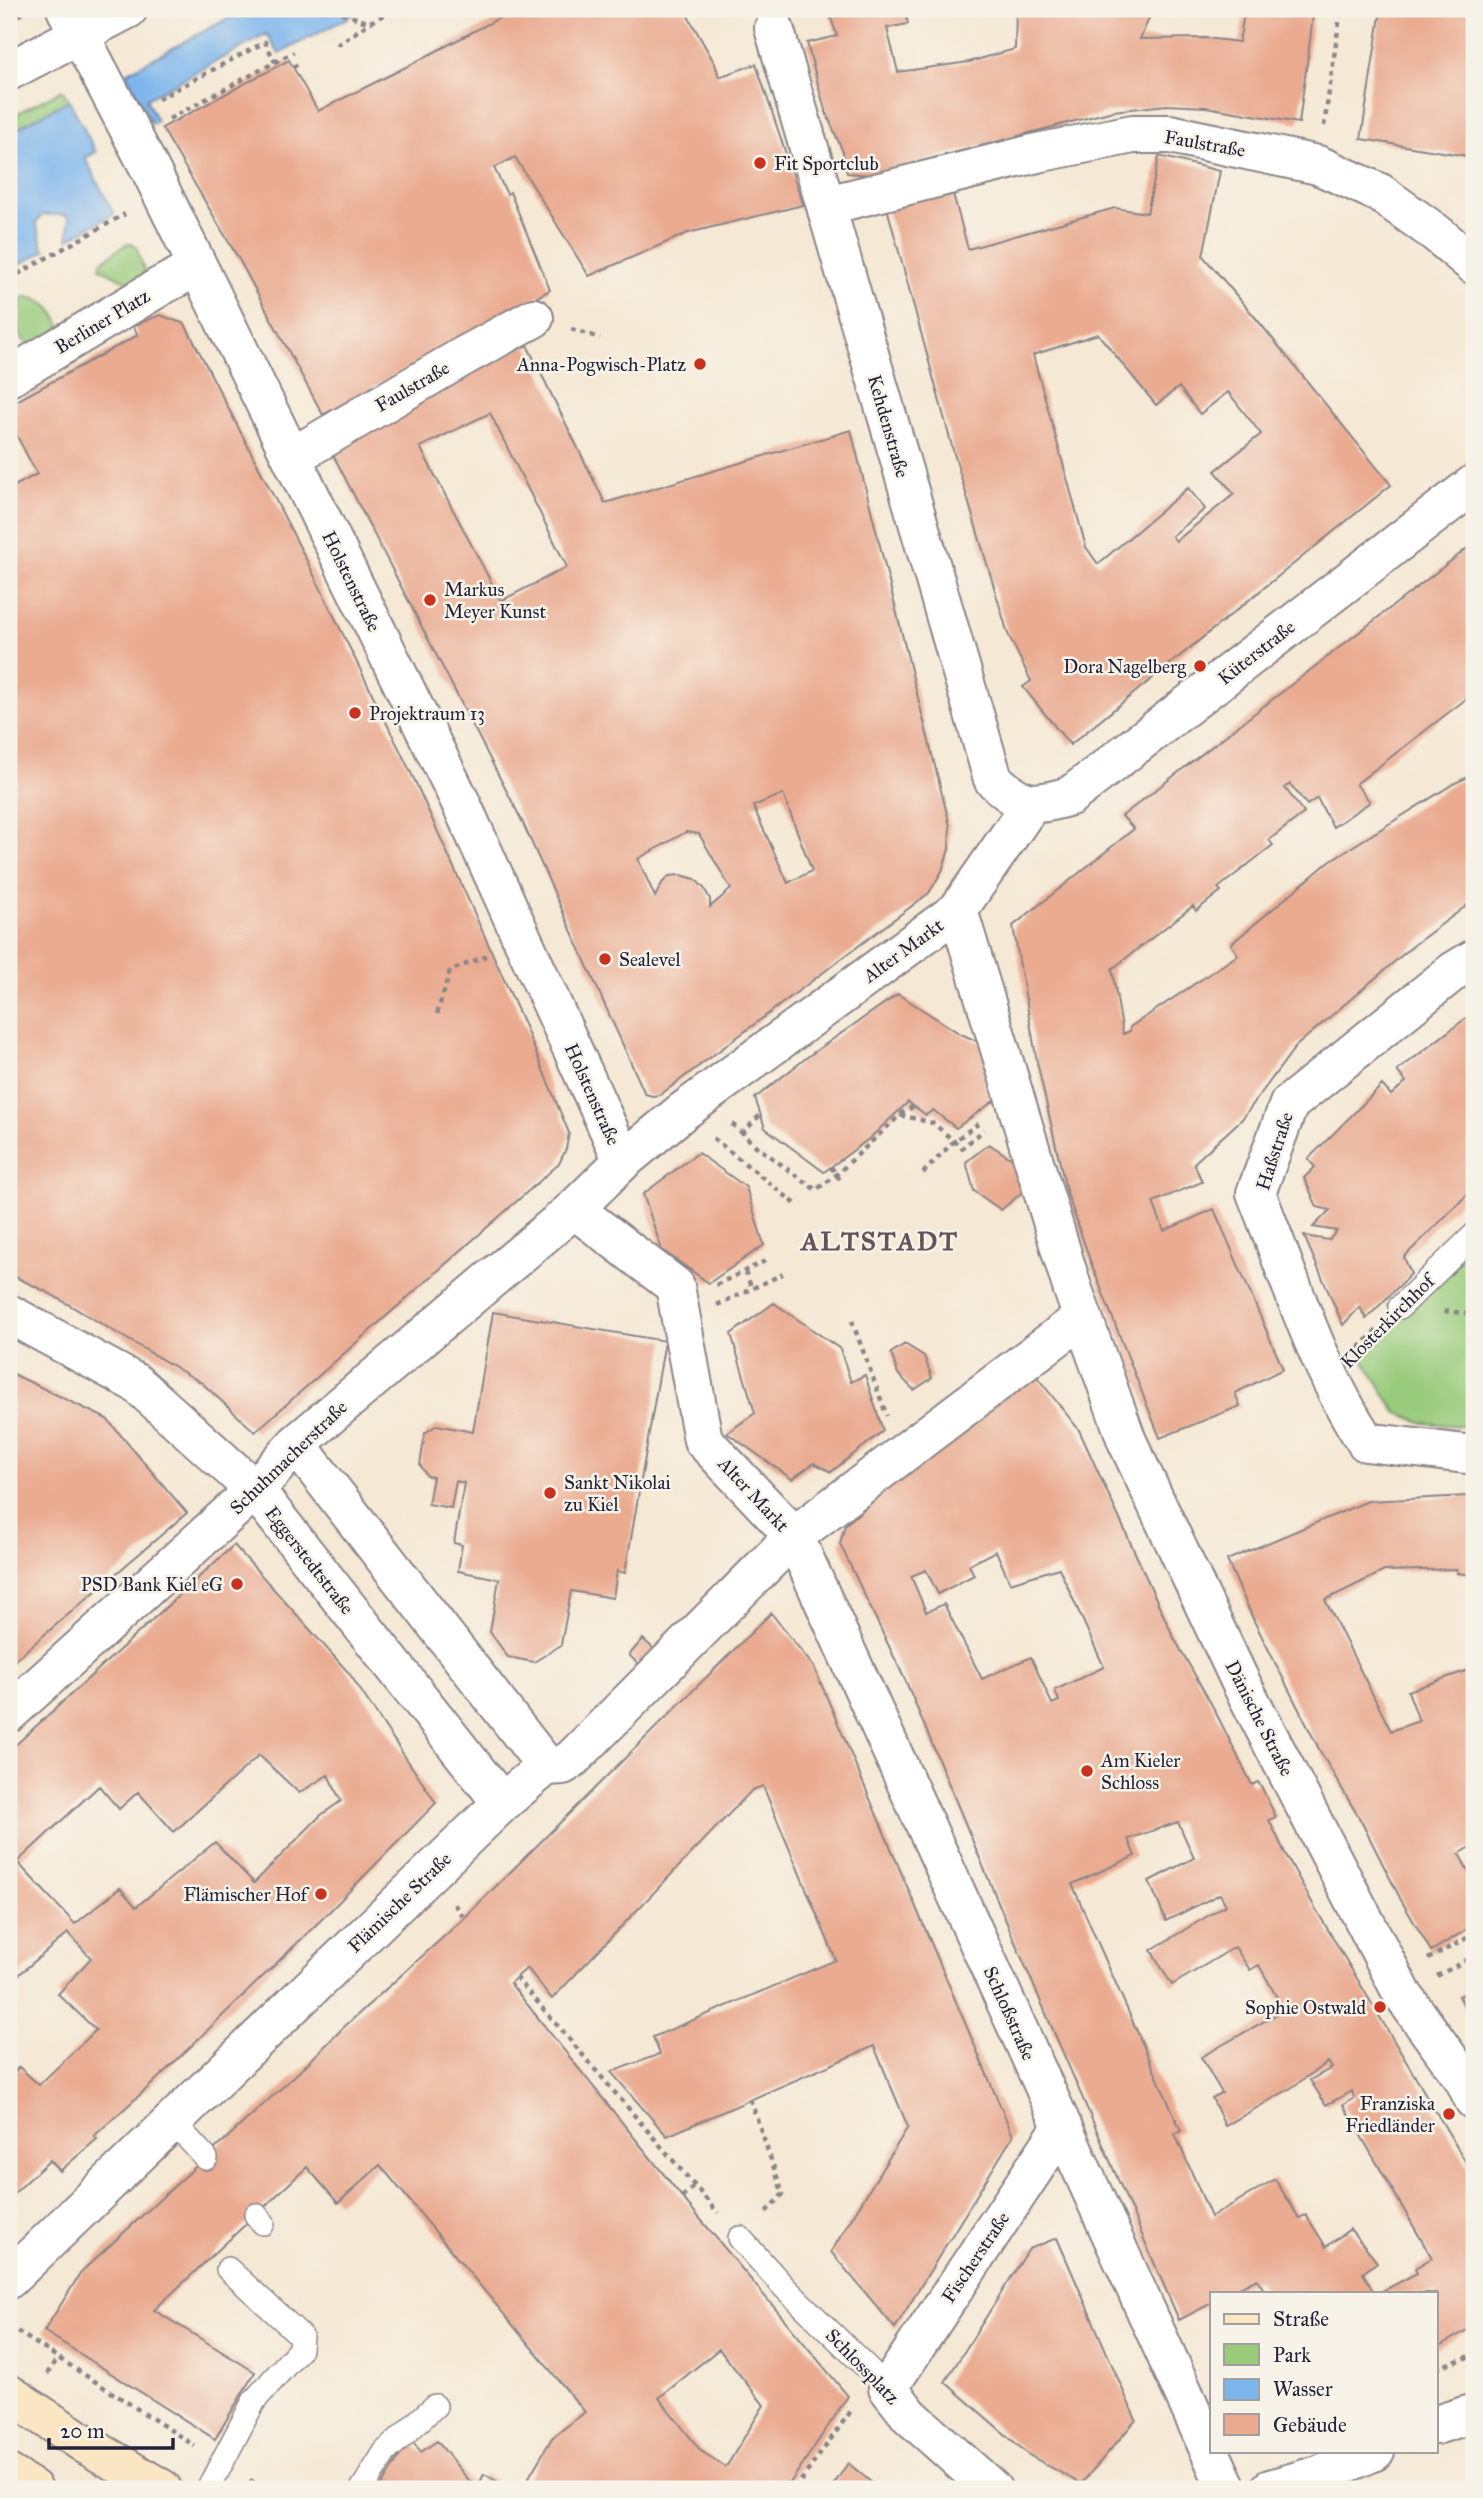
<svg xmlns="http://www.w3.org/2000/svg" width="1483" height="2498" viewBox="0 0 1483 2498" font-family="'IM FELL Great Primer',serif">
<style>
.green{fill:#99cb7b;stroke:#5e765b;stroke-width:2}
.water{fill:#7db5ed;stroke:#506c94;stroke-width:2}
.building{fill:#eaab91;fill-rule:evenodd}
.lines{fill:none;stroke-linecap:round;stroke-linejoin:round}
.lane-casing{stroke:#8c8588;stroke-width:26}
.street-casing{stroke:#8c8588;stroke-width:42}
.secondary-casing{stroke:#8c8588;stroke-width:42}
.path{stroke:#8c8588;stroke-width:4.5;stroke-dasharray:5 5;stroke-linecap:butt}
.lane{stroke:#fff;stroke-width:23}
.street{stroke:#fff;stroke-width:38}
.secondary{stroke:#fbe6c4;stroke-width:38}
.poi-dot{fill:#c8321e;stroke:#f7f3e8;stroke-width:2.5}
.labels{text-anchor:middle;stroke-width:5;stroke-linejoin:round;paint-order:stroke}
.street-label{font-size:19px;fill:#22223b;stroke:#f7f3e8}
.poi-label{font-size:19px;fill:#22223b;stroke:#f7f3e8;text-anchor:start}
.district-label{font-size:26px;font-weight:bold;letter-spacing:2px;fill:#685259;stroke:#f7f3e8}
</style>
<rect width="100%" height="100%" fill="#f7f3e8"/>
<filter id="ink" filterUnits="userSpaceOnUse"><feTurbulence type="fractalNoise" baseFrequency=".0143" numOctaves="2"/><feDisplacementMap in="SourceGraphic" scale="14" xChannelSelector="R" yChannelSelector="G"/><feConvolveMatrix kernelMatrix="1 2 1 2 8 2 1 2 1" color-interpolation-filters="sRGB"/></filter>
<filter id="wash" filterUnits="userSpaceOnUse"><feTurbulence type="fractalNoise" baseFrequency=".00686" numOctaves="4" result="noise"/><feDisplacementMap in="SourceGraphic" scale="28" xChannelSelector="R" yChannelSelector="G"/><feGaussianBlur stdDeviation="1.57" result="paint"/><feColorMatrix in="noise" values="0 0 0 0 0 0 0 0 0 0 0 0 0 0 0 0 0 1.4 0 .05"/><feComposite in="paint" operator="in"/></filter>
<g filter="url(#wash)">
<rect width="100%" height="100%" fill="#f5e8d4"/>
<path class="green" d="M 62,90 L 69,100 L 16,129 L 10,117 Z
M 132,243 L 136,246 L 147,278 L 137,287 L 100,268 L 101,262 L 126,244 Z
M 23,297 C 41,297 57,310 61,328 L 31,347 C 10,328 16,326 20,300 Z
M 1474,1244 L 1474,1427 L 1423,1423 L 1396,1412 L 1361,1356 Z"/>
<path class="water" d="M 245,9 L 364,9 L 279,54 L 267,34 L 146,99 L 157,121 L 151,124 L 126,73 Z
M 69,100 L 96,152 L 85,158 L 114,214 L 68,239 L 69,218 L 66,215 L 42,215 L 36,223 L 43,248 L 46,250 L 9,270 L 9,133 Z"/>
<g id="blocks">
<path class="building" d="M 516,9 L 684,9 L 715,64 L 719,77 L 756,64 L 803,205 L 688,233 L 589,276 L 515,157 L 494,168 L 507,194 L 510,192 L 550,290 L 323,415 L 241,263 L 162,128 L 289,60 L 318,111 L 410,65 Z
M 828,9 L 905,9 L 908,24 L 887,28 L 898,72 L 969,62 L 1015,49 L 1016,9 L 1153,9 L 1140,39 L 1205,38 L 1239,42 L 1245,9 L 1314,9 L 1299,123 L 1206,107 L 1167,105 L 1113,111 L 870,175 L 847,173 L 843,152 L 825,110 L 807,43 L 837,36 Z
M 1381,9 L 1474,9 L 1474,157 L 1361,139 Z
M 1159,156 L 1220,171 L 1203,256 L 1259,322 L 1391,485 L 1070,745 L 1023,687 L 1031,681 L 1008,634 L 953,450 L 887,208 L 952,190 L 968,249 L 1115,208 L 1147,213 ZM 1098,334 L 1156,405 L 1179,387 L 1200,414 L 1228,392 L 1261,434 L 1215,471 L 1234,494 L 1176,541 L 1172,536 L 1205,509 L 1188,488 L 1098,564 L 1086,547 L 1033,355 Z
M 160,315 L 185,324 L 308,563 L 415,781 L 524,1024 L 569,1133 L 566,1149 L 559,1164 L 255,1432 L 202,1383 L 47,1292 L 9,1274 L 9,550 L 15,532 L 12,529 L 9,531 L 9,489 L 37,474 L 9,421 L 9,405 L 138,335 L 133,326 Z
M 527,345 L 605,503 L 851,430 L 950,826 L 949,849 L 942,871 L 929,893 L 660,1095 L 652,1096 L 645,1094 L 521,819 L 327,443 ZM 490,413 L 567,567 L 501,601 L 420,447 ZM 783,794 L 812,871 L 788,883 L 753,806 ZM 686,832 L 699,834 L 731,889 L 710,907 L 710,899 L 704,888 L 695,879 L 681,875 L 669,876 L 662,883 L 655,897 L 638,859 Z
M 1474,543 L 1474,700 L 1470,696 L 1356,784 L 1370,802 L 1333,827 L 1317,798 L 1307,805 L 1290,784 L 1285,788 L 1304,813 L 1269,840 L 1273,845 L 1218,888 L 1221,891 L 1196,911 L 1193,906 L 1112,969 L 1123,1034 L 1130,1031 L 1130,1027 L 1238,955 L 1231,944 L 1331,860 L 1455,783 L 1474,774 L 1474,900 L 1414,945 L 1296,1046 L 1242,1119 L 1194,1163 L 1202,1182 L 1153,1202 L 1164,1231 L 1214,1209 L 1283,1369 L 1235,1393 L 1240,1406 L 1160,1438 L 1091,1263 L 1066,1190 L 1037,1062 L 1013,926 L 1134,829 L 1122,816 Z
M 898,994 L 959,1033 L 983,1044 L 998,1098 L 956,1128 L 933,1110 L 926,1115 L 908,1102 L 870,1138 L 824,1172 L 765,1128 L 755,1098 L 810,1055 Z
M 1474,1012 L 1474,1188 L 1404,1257 L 1411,1274 L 1366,1319 L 1360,1307 L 1343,1325 L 1304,1236 L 1329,1240 L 1337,1231 L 1313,1227 L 1330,1210 L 1317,1207 L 1304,1178 L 1315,1167 L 1308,1159 L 1382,1085 L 1391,1095 L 1406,1082 L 1397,1071 Z
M 989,1144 L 1015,1161 L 1024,1191 L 1001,1210 L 974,1191 L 966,1162 Z
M 698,1153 L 746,1187 L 764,1245 L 709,1283 L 662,1250 L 643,1194 Z
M 774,1303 L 840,1349 L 851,1382 L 865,1375 L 883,1431 L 831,1472 L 814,1463 L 792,1479 L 727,1433 L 755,1413 L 731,1334 Z
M 493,1312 L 665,1341 L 625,1573 L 617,1571 L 613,1598 L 571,1591 L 561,1645 L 534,1662 L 508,1657 L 490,1632 L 499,1579 L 458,1571 L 462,1545 L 454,1543 L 464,1483 L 456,1481 L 451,1508 L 428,1504 L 433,1477 L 427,1476 L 420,1465 L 425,1433 L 437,1425 L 473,1432 Z
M 905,1344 L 924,1356 L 932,1378 L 914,1390 L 898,1374 L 891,1353 Z
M 1030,1368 L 1079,1430 L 1173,1636 L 1213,1707 L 1252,1785 L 1258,1782 L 1262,1788 L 1276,1817 L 1269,1820 L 1285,1853 L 1314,1906 L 1474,2176 L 1474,2326 L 1436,2348 L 1436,2293 L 1379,2293 L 1417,2273 L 1415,2268 L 1432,2258 L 1343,2105 L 1354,2098 L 1352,2091 L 1326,2105 L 1310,2080 L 1332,2068 L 1328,2062 L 1291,2088 L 1225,2126 L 1212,2098 L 1222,2093 L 1201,2057 L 1284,2010 L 1259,1965 L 1250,1970 L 1235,1947 L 1172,1985 L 1151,1950 L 1226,1905 L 1220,1894 L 1166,1921 L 1149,1881 L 1194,1858 L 1178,1822 L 1128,1839 L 1135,1856 L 1072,1884 L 1181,2131 L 1175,2134 L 1211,2217 L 1275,2179 L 1299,2218 L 1306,2215 L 1326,2247 L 1350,2229 L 1377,2262 L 1363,2273 L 1374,2293 L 1266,2293 L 1257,2279 L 1230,2293 L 1212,2293 L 1212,2303 L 1179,2320 L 1014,1940 L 907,1684 L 840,1544 L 845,1525 ZM 996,1551 L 1010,1583 L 1059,1568 L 1104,1667 L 1055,1690 L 1059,1701 L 1052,1704 L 1031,1657 L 982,1679 L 944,1604 L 926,1612 L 911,1576 L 926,1570 L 938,1594 L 974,1575 L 969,1565 Z
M 9,1372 L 107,1419 L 187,1513 L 9,1665 Z
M 1468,1494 L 1474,1494 L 1474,1575 L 1457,1573 L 1457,1569 L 1384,1571 L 1325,1600 L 1391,1731 L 1419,1721 L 1408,1691 L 1474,1668 L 1474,1845 L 1459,1854 L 1472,1878 L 1474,1876 L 1474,1925 L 1431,1951 L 1401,1900 L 1362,1823 L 1320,1751 L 1254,1621 L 1227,1560 L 1368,1501 L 1468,1496 Z
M 234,1545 L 349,1673 L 436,1803 L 321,1920 L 153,2083 L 94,2136 L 97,2139 L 60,2171 L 50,2160 L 9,2198 L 12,2202 L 9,2206 L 9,2077 L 19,2067 L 39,2085 L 96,2030 L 58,1994 L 91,1958 L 68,1933 L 9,1983 L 9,1751 ZM 259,1755 L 299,1793 L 328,1775 L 341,1801 L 321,1815 L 254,1883 L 215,1842 L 136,1907 L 120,1888 L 75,1924 L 17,1862 L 99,1786 L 119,1809 L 138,1792 L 174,1832 Z
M 771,1613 L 814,1667 L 1013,2136 L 895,2328 L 831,2252 L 908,2127 L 874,2046 L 667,2136 L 611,2072 L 660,2054 L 653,2037 L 836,1960 L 763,1786 L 752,1790 L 552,1999 L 527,1968 L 510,1983 L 682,2197 L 848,2396 L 786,2489 L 522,2489 L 552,2438 L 585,2412 L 380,2165 L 338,2203 L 307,2167 L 154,2310 L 255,2372 L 215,2439 L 44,2331 L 82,2271 L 301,2070 L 343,2028 L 461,1921 ZM 719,2349 L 764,2405 L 726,2467 L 701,2451 L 659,2398 Z
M 643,1639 L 656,1651 L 642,1667 L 629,1655 Z
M 1474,1990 L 1474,2024 L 1459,1996 Z
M 1057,2238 L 1136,2420 L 1081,2484 L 1029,2455 L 945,2382 L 1029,2249 Z
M 410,2439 L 421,2452 L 437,2441 L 476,2489 L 379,2489 Z
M 848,2463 L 860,2473 L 879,2489 L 831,2489 Z
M 484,2474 L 511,2489 L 477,2489 Z"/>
</g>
</g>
<g filter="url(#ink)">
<use href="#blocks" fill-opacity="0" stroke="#8c8588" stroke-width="2"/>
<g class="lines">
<g class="lane-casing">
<path id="lane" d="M 1400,1307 L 1474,1235
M 172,2121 L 206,2158
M 256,2215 L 263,2223
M 740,2238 L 785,2288 L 888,2388
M 208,2489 L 254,2401 L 300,2349 L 301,2336 L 228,2269
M 362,2489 L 385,2452 L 435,2406"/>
</g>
<g class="street-casing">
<path id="street" d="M 66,9 L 151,171 L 460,801 L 623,1161
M 774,28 L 993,779 C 1022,807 1033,807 1070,796 L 1474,484
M 9,71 L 128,9
M 828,205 L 1037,153 L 1133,134 L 1170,134 L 1318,165 L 1380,193 L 1436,233 L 1474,265
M 9,377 L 161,286 L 197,267
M 292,457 L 464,356 L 534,318
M 958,910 L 1072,1287 L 1127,1441 L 1241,1683 L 1403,1995 L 1465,2081 L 1474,2100
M 1474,959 L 1454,971 L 1289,1104 L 1256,1193 C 1289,1275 1317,1368 1366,1442 L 1474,1455
M 574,1209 L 675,1286 L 703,1440 L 794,1536 L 1082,1318
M 9,1314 L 136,1383 L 255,1490 L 502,1803
M 296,1444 L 546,1766
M 9,1713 L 255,1490 L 296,1444 L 574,1209 L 623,1161 L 682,1112 L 958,910 L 1031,804
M 9,2279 L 502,1803 L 546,1766 L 563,1765 L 573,1758 L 794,1536 L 1227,2489
M 1436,2425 L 1474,2413
M 992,2489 L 910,2416 L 888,2388 L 1062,2127
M 1270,2489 L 1319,2475 L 1375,2451"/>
</g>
<g class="secondary-casing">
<path id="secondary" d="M 9,2394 L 85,2444 L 162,2489
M 9,2474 L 33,2489"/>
</g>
<path class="path" d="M 333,9 L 369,23 L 394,9
M 9,20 L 27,11
M 337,45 L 368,24
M 293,67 L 300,63
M 158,99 L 265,42 L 275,62
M 169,119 L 294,52
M 1324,126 L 1341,9
M 9,279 L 125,214
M 571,329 L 600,338
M 437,1014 L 450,971 L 486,956
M 900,1114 L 914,1106
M 732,1124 L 756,1146 L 816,1190 L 836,1175 L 900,1115 L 933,1123 L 962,1148 L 984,1130
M 742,1134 L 761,1114
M 713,1138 L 797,1205
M 831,1167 L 841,1181
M 923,1173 L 954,1141 L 982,1121
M 745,1271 L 752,1289
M 716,1285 L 765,1261
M 717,1305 L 783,1274
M 1444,1311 L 1474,1314
M 852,1321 L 887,1416
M 1359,1348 L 1378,1329
M 454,1904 L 464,1918
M 1428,1959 L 1474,1934
M 1437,1976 L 1474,1956
M 516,1977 L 718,2213
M 750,2099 L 783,2194 L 763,2215
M 682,2197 L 694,2186
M 9,2326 L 195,2446
M 1436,2368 L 1474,2355
M 47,2374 L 58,2358
M 250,2480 L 264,2489
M 795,2489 L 853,2408"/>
<use href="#lane" class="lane"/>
<use href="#street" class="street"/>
<use href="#secondary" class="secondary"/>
</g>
</g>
<g class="poi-dot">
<circle cx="760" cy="163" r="7"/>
<circle cx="700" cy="364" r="7"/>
<circle cx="430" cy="600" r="7"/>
<circle cx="1200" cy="666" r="7"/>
<circle cx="355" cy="713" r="7"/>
<circle cx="605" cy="959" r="7"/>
<circle cx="550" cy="1493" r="7"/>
<circle cx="237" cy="1584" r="7"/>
<circle cx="1087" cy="1771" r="7"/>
<circle cx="321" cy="1894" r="7"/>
<circle cx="1380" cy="2007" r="7"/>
<circle cx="1449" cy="2114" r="7"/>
</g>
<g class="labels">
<g class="street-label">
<text transform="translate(1205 143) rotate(10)" y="7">Faulstraße</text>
<text transform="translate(102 321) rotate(-31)" y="7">Berliner Platz</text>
<text transform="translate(412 386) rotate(-30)" y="7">Faulstraße</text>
<text transform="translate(889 426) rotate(74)" y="7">Kehdenstraße</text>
<text transform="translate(352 581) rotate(64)" y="7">Holstenstraße</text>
<text transform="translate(1256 652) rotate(-38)" y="7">Küterstraße</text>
<text transform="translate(903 950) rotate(-36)" y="7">Alter Markt</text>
<text transform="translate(593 1094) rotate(66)" y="7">Holstenstraße</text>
<text transform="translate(1274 1151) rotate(-72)" y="7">Haßstraße</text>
<text transform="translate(1387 1321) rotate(-45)" y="7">Klosterkirchhof</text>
<text transform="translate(288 1457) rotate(-44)" y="7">Schuhmacherstraße</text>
<text transform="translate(754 1494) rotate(47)" y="7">Alter Markt</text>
<text transform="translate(310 1560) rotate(52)" y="7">Eggerstedtstraße</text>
<text transform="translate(1260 1718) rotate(63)" y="7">Dänische Straße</text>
<text transform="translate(399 1902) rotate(-44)" y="7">Flämische Straße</text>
<text transform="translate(1010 2013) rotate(66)" y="7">Schloßstraße</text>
<text transform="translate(975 2257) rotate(-56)" y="7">Fischerstraße</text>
<text transform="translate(863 2366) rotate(46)" y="7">Schlossplatz</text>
</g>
<g class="poi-label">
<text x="774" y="170">Fit Sportclub</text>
<text x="686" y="371" text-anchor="end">Anna-Pogwisch-Platz</text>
<text x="444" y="596">Markus<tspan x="444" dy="22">Meyer Kunst</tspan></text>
<text x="1186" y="673" text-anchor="end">Dora Nagelberg</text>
<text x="369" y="720">Projektraum 13</text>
<text x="619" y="966">Sealevel</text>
<text x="564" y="1489">Sankt Nikolai<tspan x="564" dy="22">zu Kiel</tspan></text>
<text x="223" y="1591" text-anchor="end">PSD Bank Kiel eG</text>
<text x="1101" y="1767">Am Kieler<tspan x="1101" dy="22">Schloss</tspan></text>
<text x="307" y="1901" text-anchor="end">Flämischer Hof</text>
<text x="1366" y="2014" text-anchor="end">Sophie Ostwald</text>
<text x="1435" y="2110" text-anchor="end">Franziska<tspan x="1435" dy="22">Friedländer</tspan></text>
</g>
<g class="district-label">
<text x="880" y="1250">ALTSTADT</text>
</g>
</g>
<rect width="1483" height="2498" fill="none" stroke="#f7f3e8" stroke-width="35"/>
<rect x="1210" y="2292" width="228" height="161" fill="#f7f3e8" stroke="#a29fa3" stroke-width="2"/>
<rect x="1224" y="2314" width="35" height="10" fill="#fbe6c4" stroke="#a29fa3" stroke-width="2"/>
<text x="1273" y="2326" font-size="21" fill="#22223b">Straße</text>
<rect x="1224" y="2344" width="35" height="21" fill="#99cb7b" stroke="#a29fa3" stroke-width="2"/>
<text x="1273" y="2362" font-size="21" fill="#22223b">Park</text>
<rect x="1224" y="2379" width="35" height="21" fill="#7db5ed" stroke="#a29fa3" stroke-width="2"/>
<text x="1273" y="2396" font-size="21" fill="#22223b">Wasser</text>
<rect x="1224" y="2414" width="35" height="21" fill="#eaab91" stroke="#a29fa3" stroke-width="2"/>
<text x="1273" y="2432" font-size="21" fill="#22223b">Gebäude</text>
<path d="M49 2438v10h124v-10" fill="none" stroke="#22223b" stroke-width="3.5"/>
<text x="60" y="2438" font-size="21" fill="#22223b" stroke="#f7f3e8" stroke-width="5" paint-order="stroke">20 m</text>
</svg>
